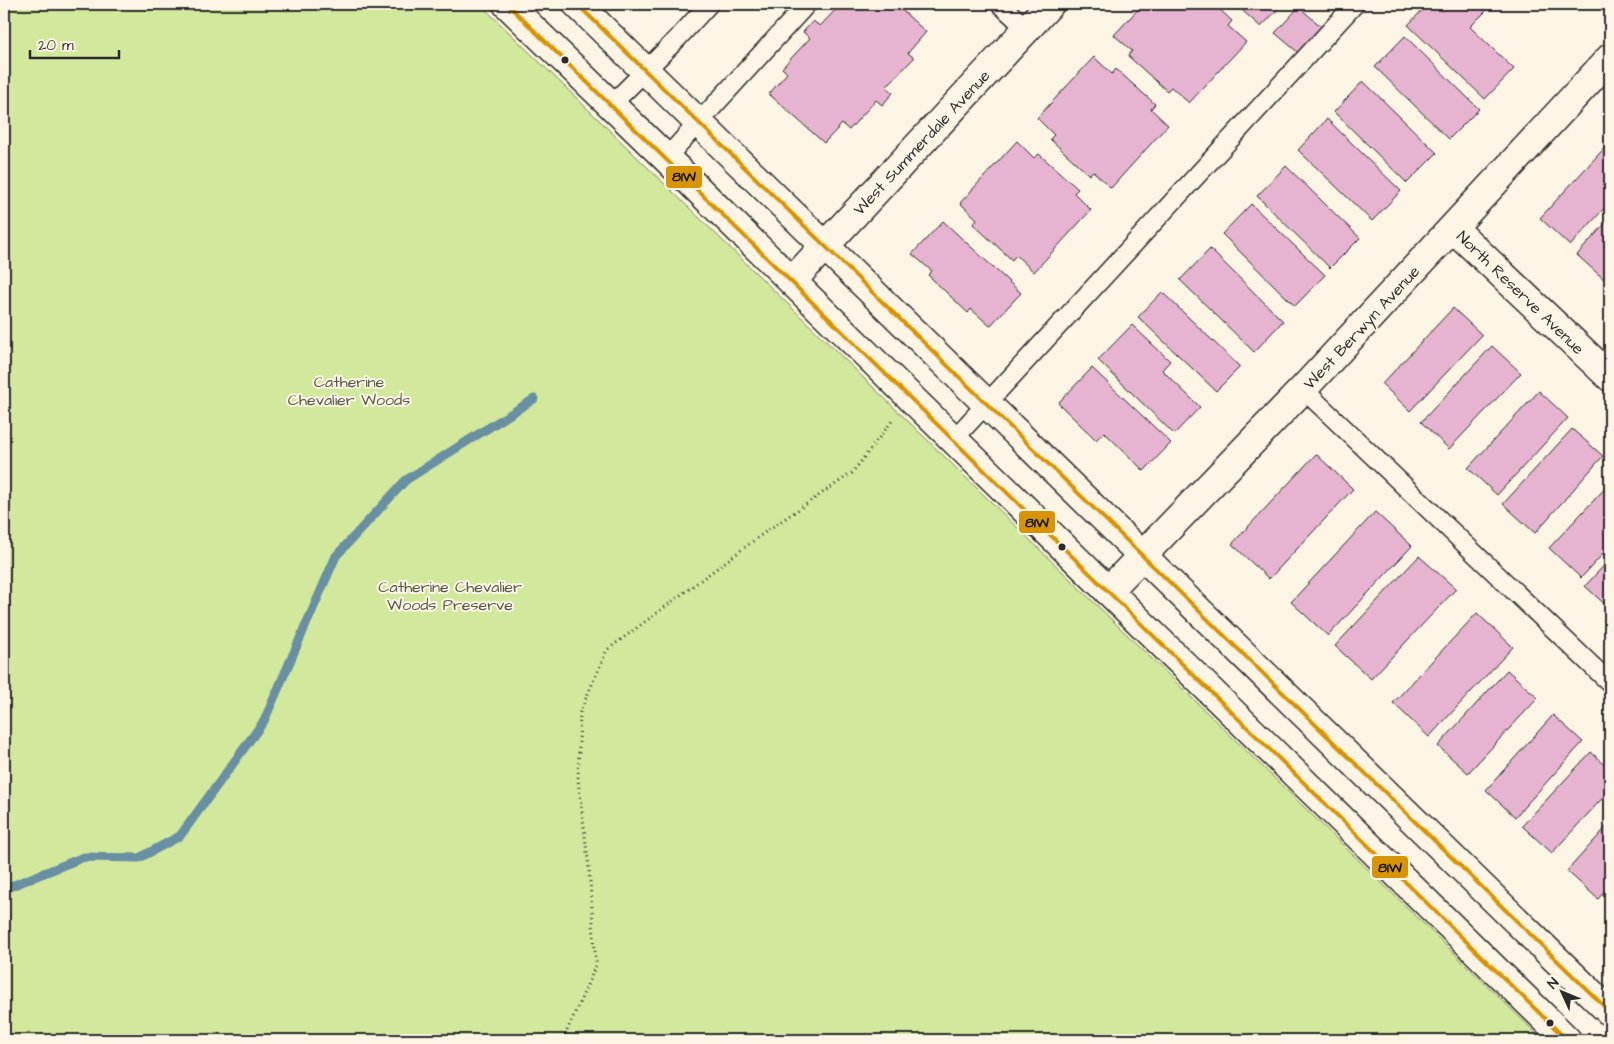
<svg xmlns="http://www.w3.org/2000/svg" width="1614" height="1044" viewBox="0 0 1614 1044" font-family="'Architects Daughter',sans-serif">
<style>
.green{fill:#d1e89d;stroke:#7e8a64}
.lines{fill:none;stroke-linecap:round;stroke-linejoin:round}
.stream{stroke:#678fa2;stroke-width:9}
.building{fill:#e6b3d1;stroke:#2b2b2b}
.lane-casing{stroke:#2b2b2b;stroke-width:21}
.street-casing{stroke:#2b2b2b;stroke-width:31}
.secondary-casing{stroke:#2b2b2b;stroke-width:31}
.path{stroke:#2b2b2b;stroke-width:3;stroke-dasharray:1 4;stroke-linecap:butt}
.lane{stroke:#fcf5e5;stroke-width:18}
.street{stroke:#fcf5e5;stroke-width:28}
.secondary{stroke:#fcf5e5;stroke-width:28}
.bus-1-casing{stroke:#fcf5e5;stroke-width:8}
.bus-1{stroke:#d89406;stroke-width:4}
.bus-dot{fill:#2b2b2b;stroke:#fcf5e5;stroke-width:2}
.labels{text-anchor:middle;stroke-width:4;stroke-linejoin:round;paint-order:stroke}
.street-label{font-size:16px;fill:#2b2b2b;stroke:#fcf5e5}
.park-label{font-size:16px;fill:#545a48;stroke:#fcf5e5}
.line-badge{stroke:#fcf5e5;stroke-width:2}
.pale-badge-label{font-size:14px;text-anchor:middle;font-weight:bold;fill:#111}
</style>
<rect width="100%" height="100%" fill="#fcf5e5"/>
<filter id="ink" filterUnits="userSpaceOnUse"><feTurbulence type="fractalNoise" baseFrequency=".02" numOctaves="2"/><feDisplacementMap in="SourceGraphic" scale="10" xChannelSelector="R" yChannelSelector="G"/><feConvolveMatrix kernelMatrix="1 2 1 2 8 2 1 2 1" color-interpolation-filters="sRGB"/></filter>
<g filter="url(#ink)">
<path class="green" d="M 4,4 L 480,4 L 1543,1040 L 4,1040 Z"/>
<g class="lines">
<path class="stream" d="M 4,889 L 84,857 L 139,858 L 180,836 L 264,721 L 336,556 L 406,480 L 534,399"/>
</g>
<path class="building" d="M 681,4 L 696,4 L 690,11 Z
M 841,4 L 895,4 L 926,32 L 908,53 L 914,58 L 886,87 L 893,93 L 882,105 L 876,100 L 849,130 L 842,124 L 824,143 L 769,94 L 787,73 L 782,68 L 810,38 L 803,32 L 813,21 L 820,26 Z
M 1143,4 L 1214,4 L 1232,21 L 1228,26 L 1246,42 L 1189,103 L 1171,87 L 1167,91 L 1128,56 L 1132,51 L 1114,35 Z
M 1235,4 L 1283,4 L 1261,27 Z
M 1428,4 L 1493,4 L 1470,27 L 1514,69 L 1485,99 L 1408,25 Z
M 1299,7 L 1324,29 L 1301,55 L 1275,33 Z
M 1405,36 L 1479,109 L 1449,139 L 1375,67 Z
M 1094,57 L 1112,74 L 1116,69 L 1155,104 L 1151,109 L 1168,125 L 1111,188 L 1093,171 L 1089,175 L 1050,139 L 1054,135 L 1037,118 Z
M 1363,81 L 1437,153 L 1407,183 L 1334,112 Z
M 1327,119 L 1401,191 L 1372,221 L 1298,150 Z
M 1017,141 L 1034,158 L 1039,154 L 1078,189 L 1074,193 L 1091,210 L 1034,272 L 1016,255 L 1012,260 L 973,224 L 977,219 L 960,203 Z
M 1610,142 L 1610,202 L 1570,246 L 1540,218 Z
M 1286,166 L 1360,238 L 1330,268 L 1257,196 Z
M 1251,204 L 1325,275 L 1295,306 L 1222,234 Z
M 1610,218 L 1610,278 L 1607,282 L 1577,255 Z
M 943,221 L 1021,293 L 990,326 L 971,309 L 968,313 L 928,275 L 932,271 L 912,254 Z
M 1210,249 L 1283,321 L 1254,352 L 1180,280 Z
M 1162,292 L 1240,367 L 1216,391 L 1138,317 Z
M 1453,308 L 1482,335 L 1410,411 L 1382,384 Z
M 1132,325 L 1170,361 L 1162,370 L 1200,407 L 1174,434 L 1098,360 Z
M 1492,346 L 1521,373 L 1449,449 L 1421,422 Z
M 1092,368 L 1171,443 L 1144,471 L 1104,432 L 1096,440 L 1058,403 Z
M 1539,391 L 1568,418 L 1497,495 L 1468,468 Z
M 1572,429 L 1603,456 L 1535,533 L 1503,504 Z
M 1316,454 L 1353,489 L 1269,579 L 1232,544 Z
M 1610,483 L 1610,546 L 1581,578 L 1549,548 Z
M 1375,512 L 1412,546 L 1328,636 L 1291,602 Z
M 1419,556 L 1456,589 L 1371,679 L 1335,646 Z
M 1610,559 L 1610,609 L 1585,586 Z
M 1477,613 L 1513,647 L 1429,737 L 1393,703 Z
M 1507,670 L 1538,698 L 1468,773 L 1438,746 Z
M 1553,715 L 1583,742 L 1515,817 L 1486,790 Z
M 1591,752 L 1610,770 L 1610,790 L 1552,853 L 1522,826 Z
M 1610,823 L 1610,885 L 1598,899 L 1567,871 Z"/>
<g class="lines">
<g class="lane-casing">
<path id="lane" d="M 1000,4 L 1027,29
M 611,105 L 678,38 L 709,4
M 666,158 L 807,4
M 1303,389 L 1610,683
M 953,440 L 1355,4"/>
</g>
<g class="street-casing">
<path id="street" d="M 1453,228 L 1610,377
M 792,281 L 1050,4
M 1108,591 L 1303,389 L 1610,58"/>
</g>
<g class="secondary-casing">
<path id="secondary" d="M 507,4 L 666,158 L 1567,1040
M 577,4 L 1610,1012"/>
</g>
<path class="path" d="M 563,1040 L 596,965 L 589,868 L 578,779 L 580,712 L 607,650 L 768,530 L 852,473 L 892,421"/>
<use href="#lane" class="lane"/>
<use href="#street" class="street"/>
<use href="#secondary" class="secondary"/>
<g class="bus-1-casing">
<path id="bus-1" d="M 507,4 L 1567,1040
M 577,4 L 1610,1012"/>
</g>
<use href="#bus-1" class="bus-1"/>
</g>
</g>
<g class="bus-dot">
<circle cx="565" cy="60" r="4.5"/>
<circle cx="1062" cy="547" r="4.5"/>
<circle cx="1550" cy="1023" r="4.5"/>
</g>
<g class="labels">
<g class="street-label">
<text transform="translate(921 142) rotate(-47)" y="6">West Summerdale Avenue</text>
<text transform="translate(1521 292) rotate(44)" y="6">North Reserve Avenue</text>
<text transform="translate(1361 327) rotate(-47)" y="6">West Berwyn Avenue</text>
</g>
<g class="park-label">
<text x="349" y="387">Catherine<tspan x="349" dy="18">Chevalier Woods</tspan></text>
<text x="450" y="592">Catherine Chevalier<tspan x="450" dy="18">Woods Preserve</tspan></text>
</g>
</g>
<g class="line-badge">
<rect x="665" y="165" width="38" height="24" rx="5" fill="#d89406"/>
<rect x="1018" y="510" width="38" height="24" rx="5" fill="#d89406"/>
<rect x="1371" y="855" width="38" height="24" rx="5" fill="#d89406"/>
</g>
<g class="pale-badge-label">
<text x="684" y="181">81W</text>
<text x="1037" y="527">81W</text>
<text x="1390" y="872">81W</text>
</g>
<rect width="1614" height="1044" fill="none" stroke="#fcf5e5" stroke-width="20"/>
<rect x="10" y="10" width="1594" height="1024" fill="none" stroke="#2b2b2b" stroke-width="2" filter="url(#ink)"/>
<g transform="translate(1562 992) rotate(314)" stroke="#fcf5e5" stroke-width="4" paint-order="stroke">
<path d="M0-4L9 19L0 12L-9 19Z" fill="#2b2b2b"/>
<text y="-8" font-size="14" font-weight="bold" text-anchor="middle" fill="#2b2b2b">N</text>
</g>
<path d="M30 50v8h89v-8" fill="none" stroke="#2b2b2b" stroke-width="2.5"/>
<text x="38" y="50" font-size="15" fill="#2b2b2b" stroke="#fcf5e5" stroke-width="4" paint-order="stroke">20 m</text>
</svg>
